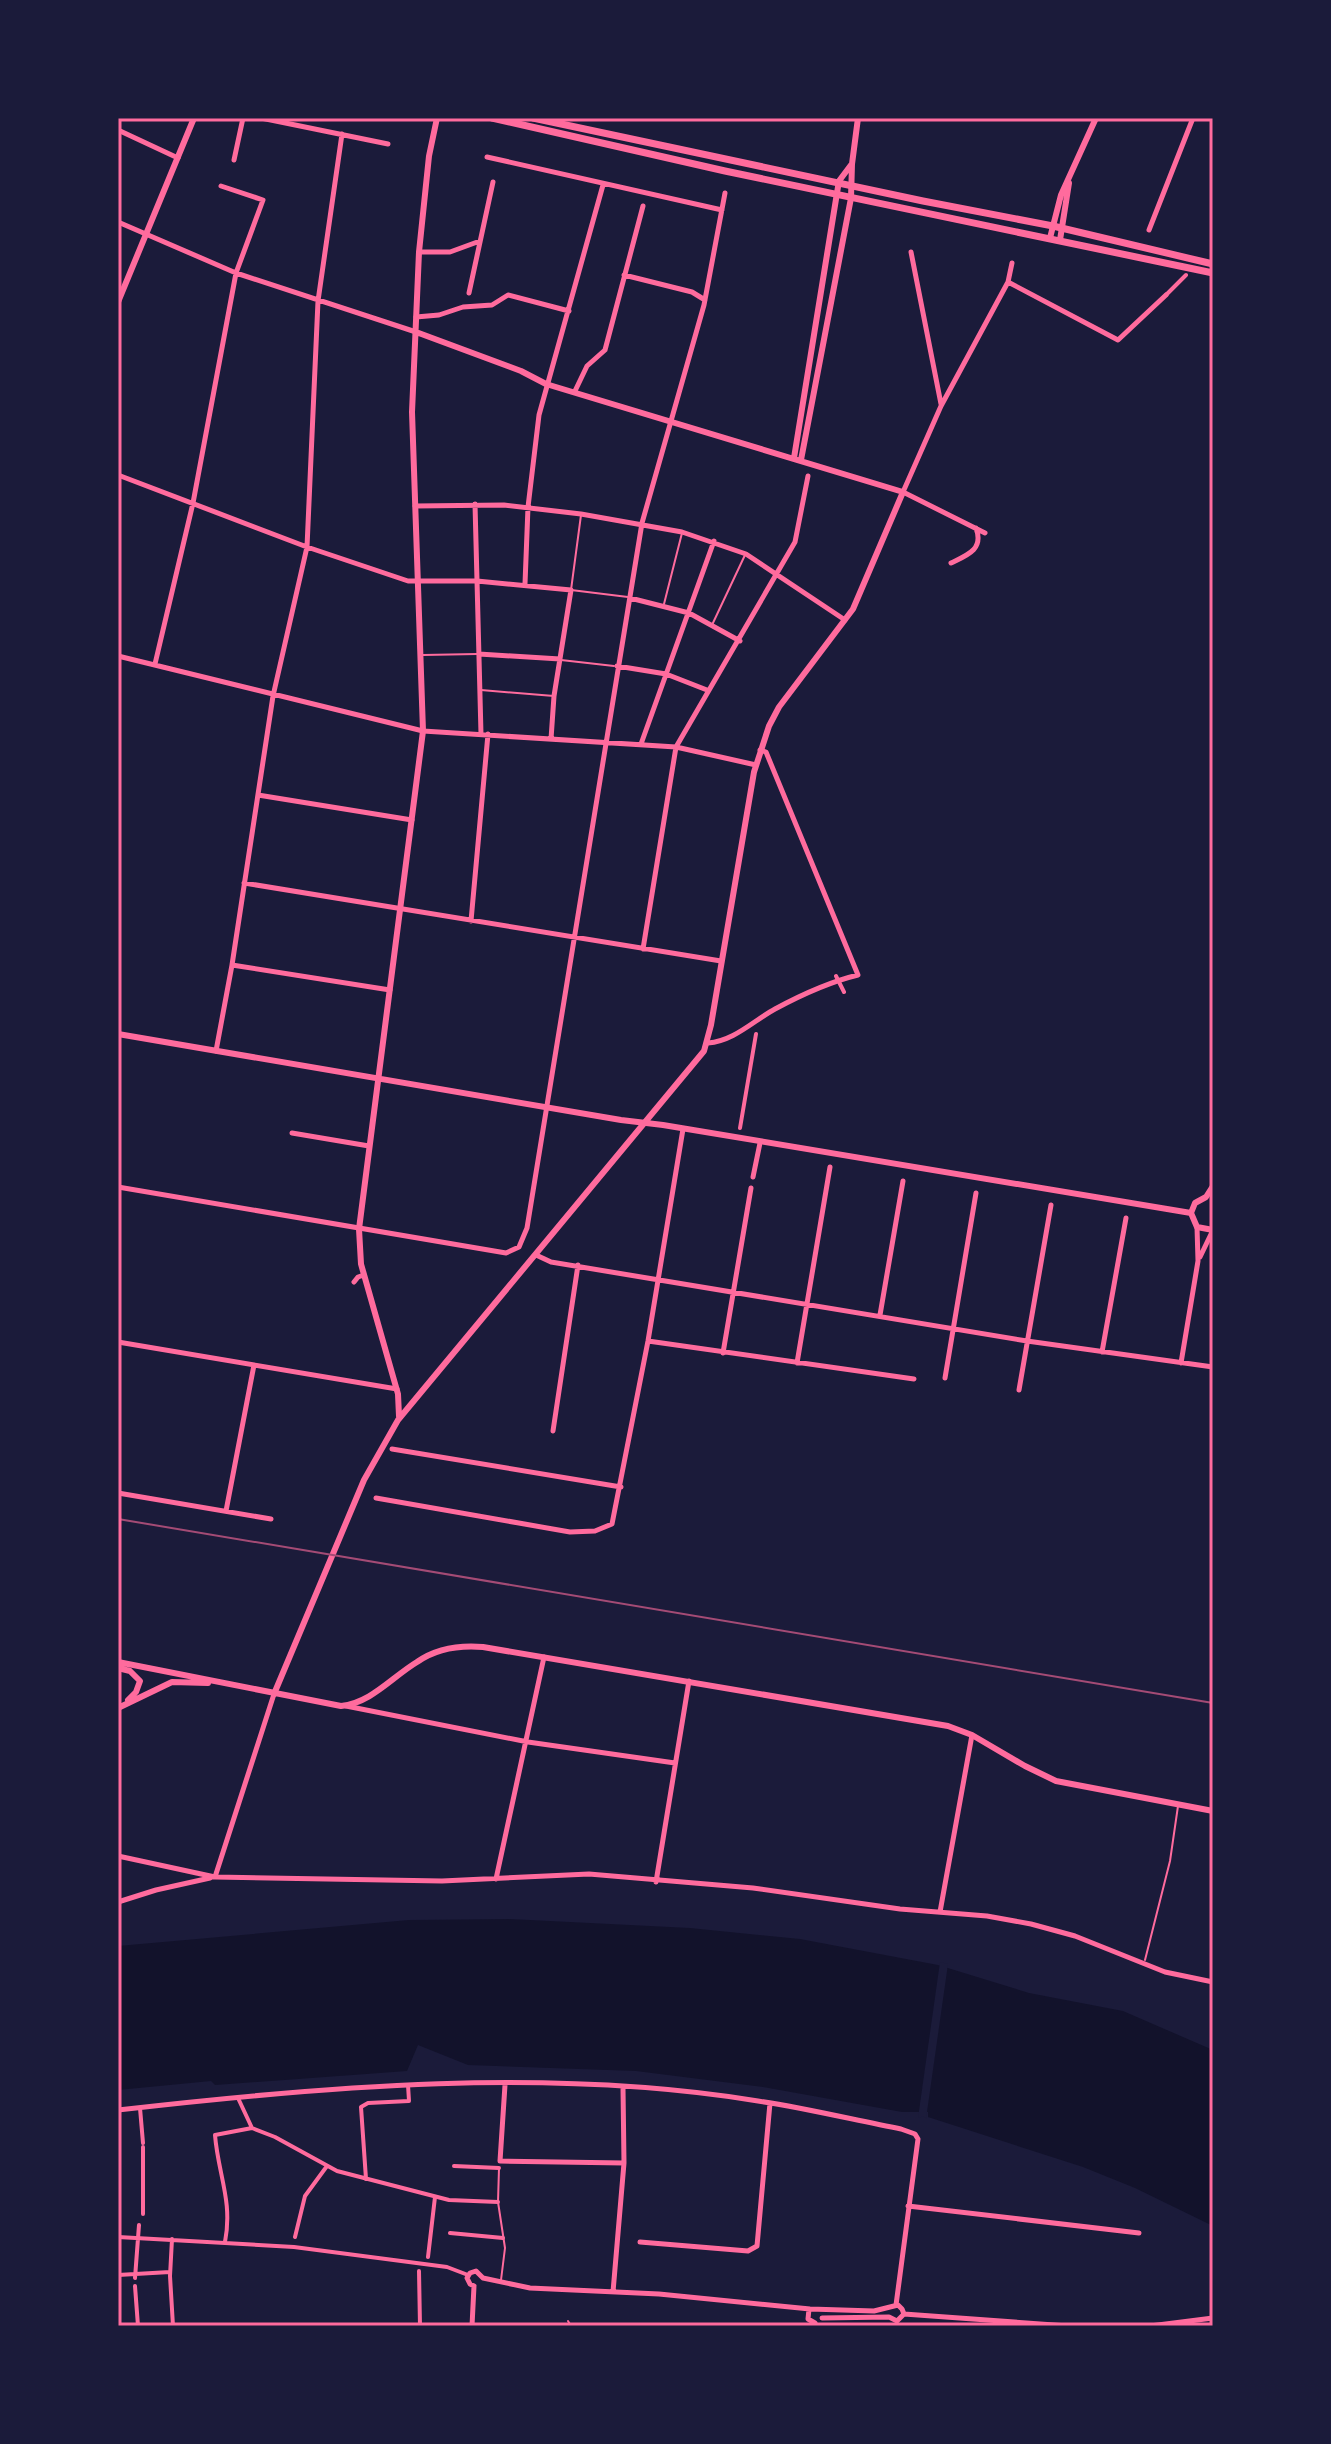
<svg xmlns="http://www.w3.org/2000/svg" width="1331" height="2444" viewBox="0 0 1331 2444" font-family="'Asap Condensed',sans-serif">
<style>
.water{fill:#12122b}
.pier{fill:#1b1b3a}
.lines{fill:none;stroke-linecap:round;stroke-linejoin:round}
.service{stroke:#ff6b9d;stroke-width:2}
.pedestrian{stroke:#ff6b9d;stroke-width:4}
.minor{stroke:#ff6b9d;stroke-width:5}
.tertiary{stroke:#ff6b9d;stroke-width:6}
.primary{stroke:#ff6b9d;stroke-width:7}
.rail{stroke:#a44b75;stroke-width:2}
.neatline{fill:none;stroke:#ff6b9d;stroke-width:3}
</style>
<rect width="100%" height="100%" fill="#1b1b3a"/>
<path class="water" d="M 510,1919 L 690,1928 L 800,1939 L 938,1965 L 1029,1993 L 1123,2011 L 1213,2050 L 1213,2226 L 1135,2188 L 1083,2167 L 928,2117 L 928,2112 L 902,2112 L 763,2087 L 636,2071 L 468,2065 L 418,2045 L 407,2071 L 215,2085 L 211,2081 L 118,2090 L 118,1946 L 409,1920 Z"/>
<path class="pier" d="M 940,1962 L 948,1964 L 926,2119 L 924,2116 L 918,2118 Z"/>
<g class="lines">
<path class="service" d="M 581,515 L 571,590 L 628,597
M 664,604 L 682,533
M 712,625 L 745,555
M 423,655 L 477,654
M 561,660 L 614,666
M 481,690 L 554,696
M 1145,1960 L 1170,1861 L 1178,1806
M 499,2168 L 498,2202 L 505,2248 L 501,2280
M 568,2321 L 571,2326"/>
<path class="pedestrian" d="M 1166,295 L 1186,275
M 836,976 L 844,992
M 740,1128 L 756,1034
M 238,2098 L 252,2128
M 140,2108 L 143,2143
M 454,2166 L 499,2168
M 366,2179 L 361,2107 L 368,2103 L 409,2101 L 408,2085
M 143,2214 L 143,2147
M 450,2233 L 503,2238
M 118,2237 L 294,2247 L 447,2267 L 468,2275
M 295,2237 L 305,2196 L 327,2166
M 172,2239 L 170,2276 L 173,2326
M 225,2242 C 233,2201 218,2174 215,2135 L 252,2128 L 275,2137 L 337,2171 L 449,2200 L 498,2202
M 428,2257 L 435,2197
M 419,2271 L 420,2326
M 118,2275 L 170,2272
M 135,2278 L 139,2225
M 135,2286 L 138,2326"/>
<path class="minor" d="M 261,118 L 388,144
M 118,130 L 178,158
M 487,157 L 722,210
M 234,160 L 243,118
M 118,222 L 236,273 L 416,332
M 1149,230 L 1193,118
M 419,252 L 450,252 L 480,241
M 911,252 L 941,404
M 624,275 L 692,292 L 705,300
M 1008,282 L 1118,340 L 1166,295
M 469,293 L 493,182
M 416,317 L 439,315 L 463,307 L 492,305 L 508,295 L 569,311
M 575,391 L 587,366 L 605,350 L 643,206
M 118,475 L 307,547 L 408,581 L 477,581 L 571,590 L 554,696 L 551,739
M 475,504 L 481,734
M 415,506 L 504,505 L 581,514 L 682,532 L 746,554 L 845,620
M 985,533 L 903,492 L 941,406 L 1008,282 L 1012,263
M 951,563 C 968,555 984,549 976,528
M 525,584 L 528,507 L 539,415 L 603,185
M 630,598 L 689,613 L 740,641
M 479,654 L 560,659
M 118,656 L 423,731 L 676,747 L 756,765
M 155,664 L 193,503 L 236,273 L 263,200 L 221,186
M 617,666 L 666,674 L 707,690
M 641,744 L 714,541
M 258,795 L 412,820
M 244,883 L 721,961
M 471,921 L 488,734
M 643,949 L 676,747 L 795,542 L 808,476
M 232,965 L 390,990
M 708,1043 C 734,1041 753,1021 775,1009 C 801,995 829,982 858,975 L 766,752 L 760,750
M 216,1051 L 232,965 L 273,696 L 307,547 L 318,301 L 342,134
M 292,1133 L 369,1146
M 753,1177 L 760,1143
M 118,1187 L 506,1253 L 519,1247 L 527,1228 L 642,523 L 704,305 L 725,193
M 536,1255 L 551,1262 L 1027,1341 L 1213,1367
M 1200,1257 L 1213,1230
M 354,1282 L 358,1277 L 364,1275
M 880,1315 L 903,1181
M 648,1341 L 914,1379
M 118,1342 L 397,1389
M 1102,1352 L 1126,1218
M 723,1353 L 751,1188
M 797,1363 L 830,1167
M 1181,1363 L 1198,1261 L 1197,1227
M 945,1378 L 976,1193
M 1019,1390 L 1051,1205
M 553,1431 L 578,1265
M 392,1449 L 621,1487
M 118,1493 L 271,1519
M 376,1498 L 570,1532 L 595,1531 L 612,1524 L 648,1341 L 683,1129
M 226,1511 L 254,1365
M 346,1706 L 528,1742 L 675,1763
M 118,1856 L 215,1877 L 442,1881 L 589,1874 L 753,1888 L 900,1909 L 987,1916 L 1031,1924 L 1075,1936 L 1165,1972 L 1213,1982
M 215,1877 L 274,1694
M 496,1879 L 544,1657
M 656,1882 L 689,1681
M 118,1902 L 156,1890 L 210,1878
M 940,1912 L 972,1735
M 505,2085 L 500,2161 L 624,2163
M 118,2110 C 327,2086 550,2067 758,2101 C 806,2108 854,2120 901,2129 L 915,2134 L 918,2139 L 896,2305
M 908,2206 L 1139,2233
M 640,2242 L 748,2251 L 757,2246 L 770,2103
M 474,2286 L 470,2284 L 467,2278 L 470,2273 L 476,2271 L 483,2278 L 530,2288 L 659,2294 L 810,2309 L 874,2311 L 898,2305 L 902,2309 L 904,2314 L 897,2321 L 889,2317 L 822,2318
M 613,2292 L 624,2163 L 623,2088
M 809,2309 L 808,2319 L 815,2323
M 904,2314 L 1068,2326
M 472,2326 L 474,2286
M 1150,2326 L 1213,2318"/>
<path class="tertiary" d="M 1050,238 L 1061,195 L 1096,118
M 1060,240 L 1069,183
M 118,302 L 194,118
M 794,458 L 837,193 L 839,181 L 851,165
M 801,460 L 851,198 L 852,164 L 858,118
M 118,1034 L 621,1120 L 663,1125 L 1191,1213
M 1213,1186 L 1206,1197 L 1195,1203 L 1191,1213 L 1197,1227 L 1213,1230
M 399,1416 L 398,1394 L 361,1264 L 359,1229 L 423,731 L 412,412 L 419,252 L 429,156 L 437,118
M 118,1662 L 341,1706 C 371,1703 392,1677 417,1662 C 437,1648 459,1645 483,1647 L 948,1726 L 972,1735 L 1025,1766 L 1056,1781 L 1213,1811
M 118,1668 L 130,1671 L 140,1681 L 136,1692 L 128,1700
M 274,1694 L 364,1480 L 398,1420 L 704,1051 L 711,1025 L 754,772 L 769,726 L 779,707 L 853,609 L 903,492 L 546,384 L 521,371 L 416,332
M 118,1708 L 172,1682 L 208,1683"/>
<path class="primary" d="M 492,118 L 725,171 L 1213,273
M 533,118 L 923,201 L 1053,226 L 1213,264"/>
<path class="rail" d="M 118,1519 L 1213,1703"/>
</g>
<rect width="1331" height="2444" fill="none" stroke="#1b1b3a" stroke-width="240"/>
<rect x="120" y="120" width="1091" height="2204" class="neatline"/>
</svg>
